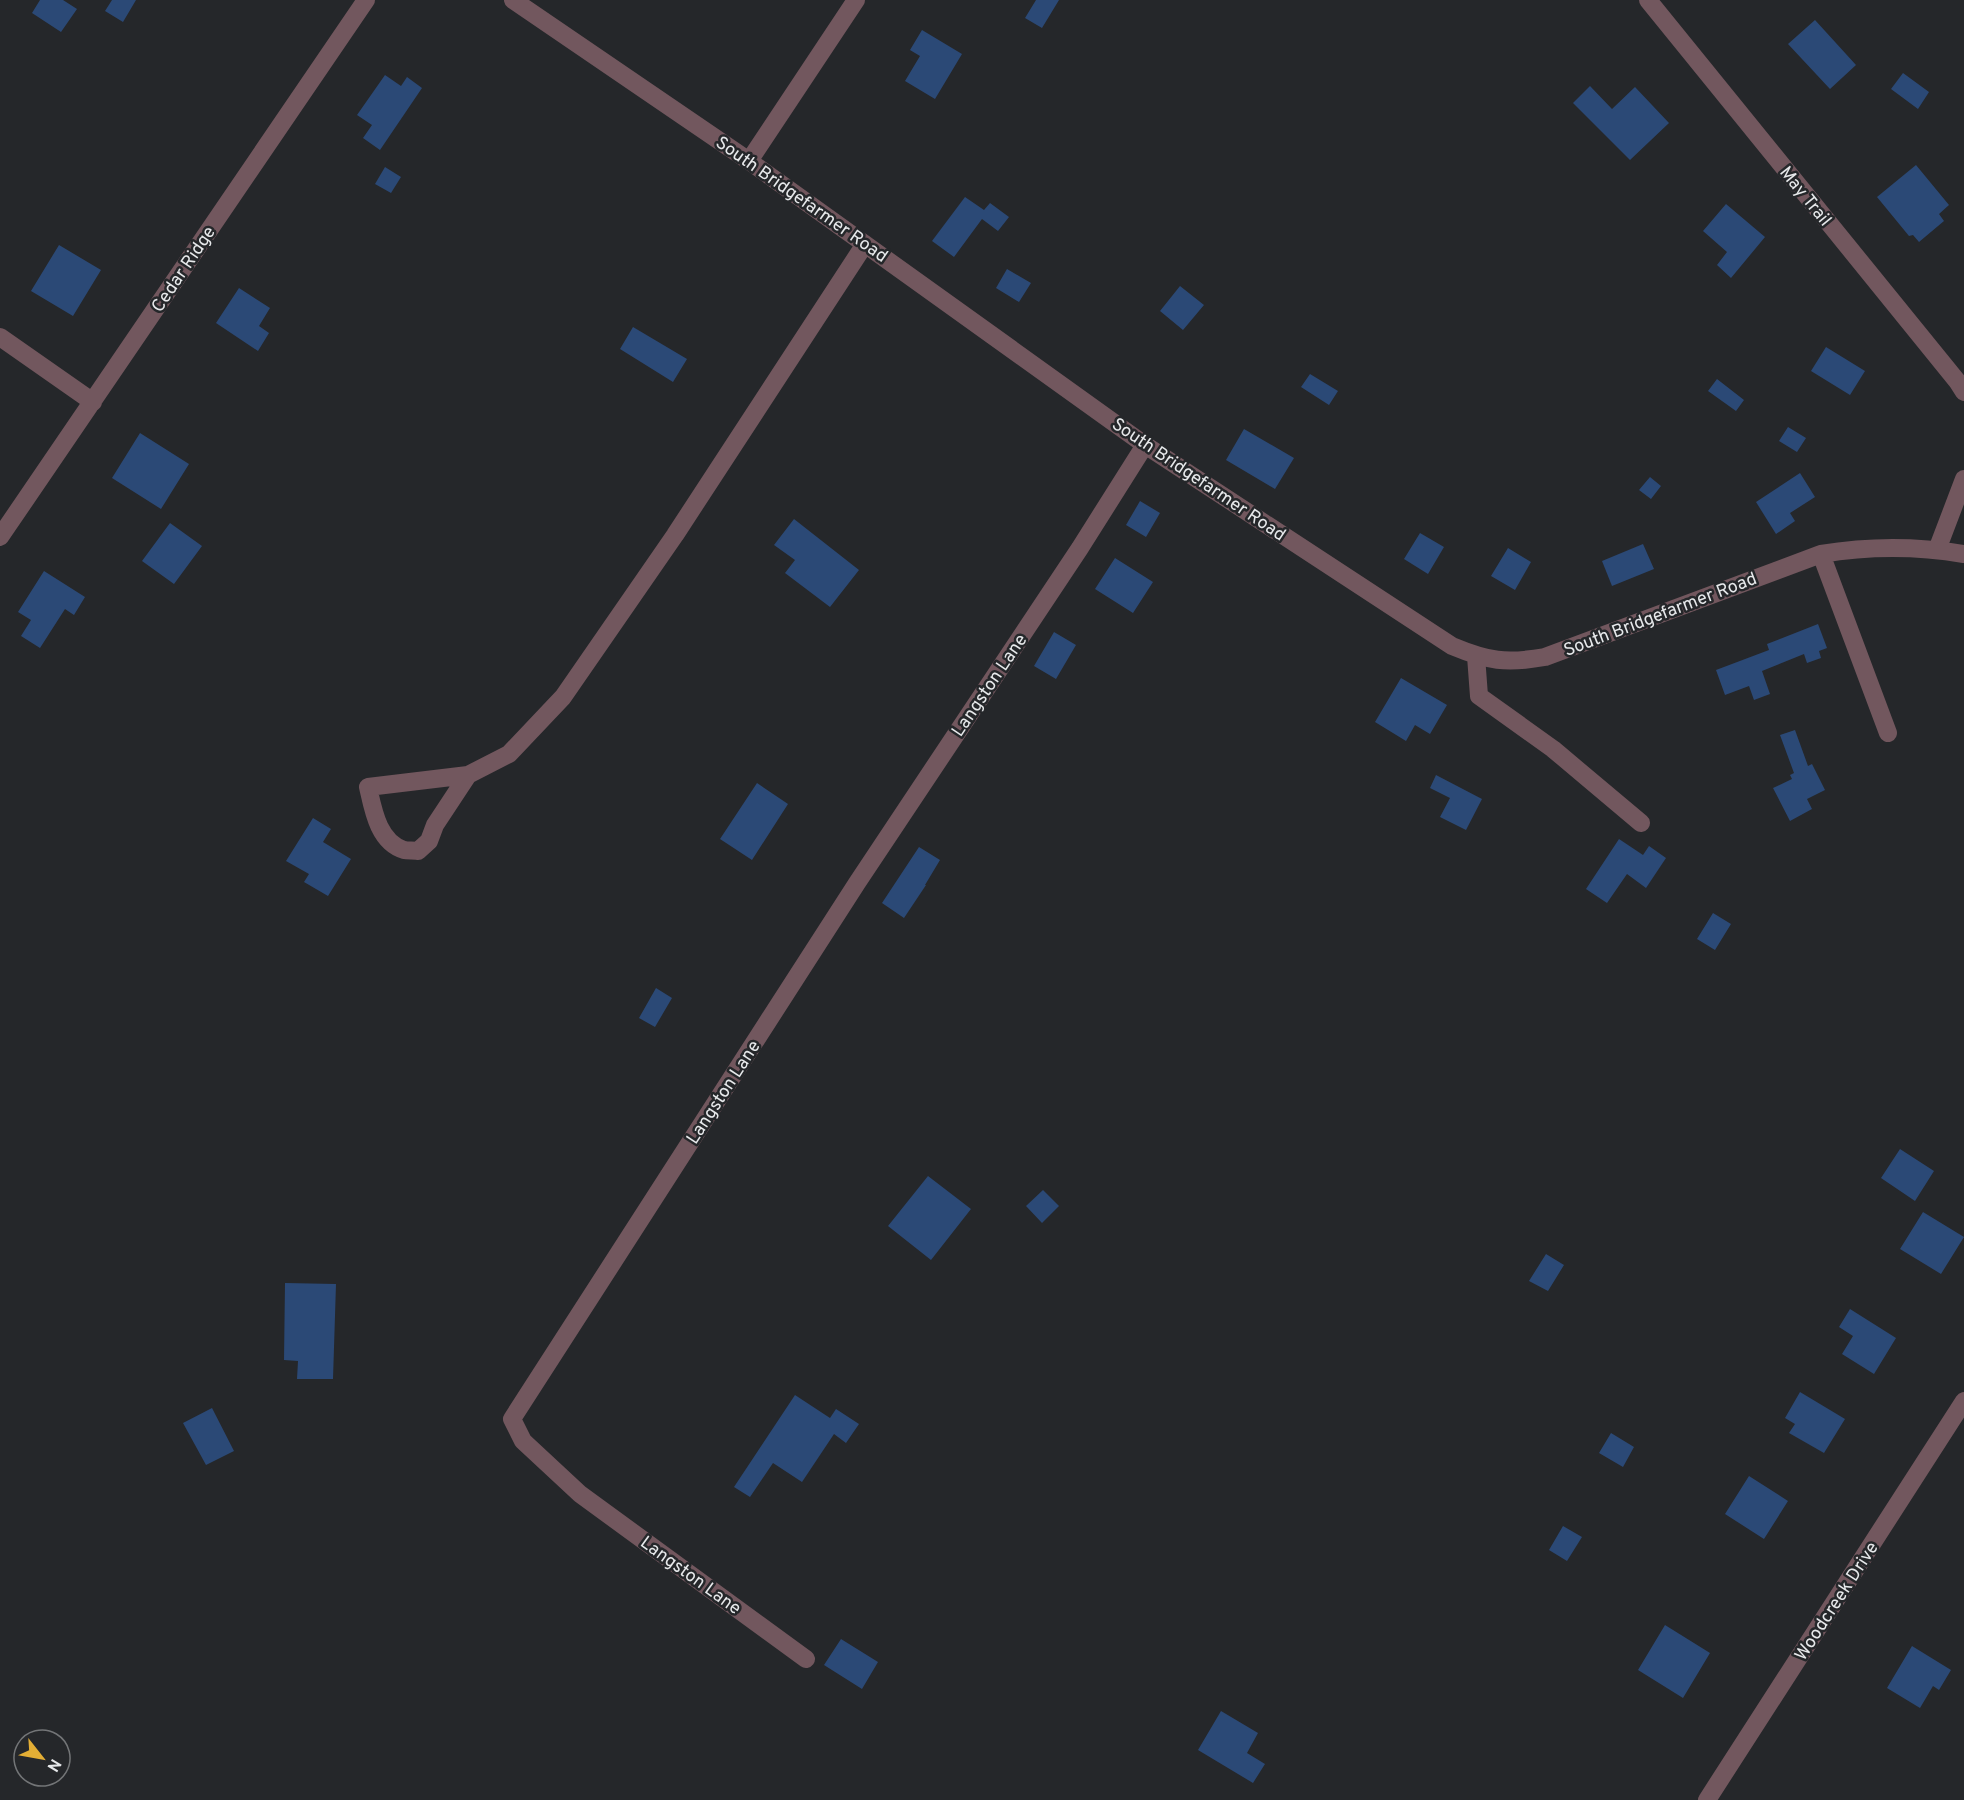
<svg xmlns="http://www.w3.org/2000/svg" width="1964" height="1800" viewBox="0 0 1964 1800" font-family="Overpass,sans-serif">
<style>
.building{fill:#2b4976}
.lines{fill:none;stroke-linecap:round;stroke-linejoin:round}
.minor{stroke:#72575e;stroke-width:18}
.labels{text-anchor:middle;stroke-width:5;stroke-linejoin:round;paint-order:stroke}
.street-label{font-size:18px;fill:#e7e9eb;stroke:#25272a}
</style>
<rect width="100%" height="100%" fill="#25272a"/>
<path class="building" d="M 40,0 L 63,0 L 77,9 L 61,32 L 32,13 Z
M 112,0 L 136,0 L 123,22 L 105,11 Z
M 1036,0 L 1059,0 L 1042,28 L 1025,18 Z
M 1815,20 L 1856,65 L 1830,89 L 1788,44 Z
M 922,30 L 962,54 L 935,99 L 905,81 L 920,56 L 910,50 Z
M 1903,73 L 1929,92 L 1918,109 L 1891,89 Z
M 385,75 L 401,86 L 407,77 L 422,88 L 380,150 L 363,138 L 372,125 L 357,115 Z
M 1590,86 L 1612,109 L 1635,87 L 1669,123 L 1630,160 L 1573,103 Z
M 1916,165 L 1949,205 L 1939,214 L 1944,221 L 1919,242 L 1913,235 L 1909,236 L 1877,197 Z
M 385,167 L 401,177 L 391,193 L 375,184 Z
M 965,197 L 984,210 L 990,203 L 1009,217 L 998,231 L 982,219 L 954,257 L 932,241 Z
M 1726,204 L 1765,237 L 1731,278 L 1717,265 L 1727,252 L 1703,231 Z
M 59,245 L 101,270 L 73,316 L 31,291 Z
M 1007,269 L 1031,283 L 1019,302 L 996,288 Z
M 1180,286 L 1204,305 L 1183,330 L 1160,311 Z
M 239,288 L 270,308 L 259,326 L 269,333 L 258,351 L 216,323 Z
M 633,327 L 687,359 L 673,382 L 620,349 Z
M 1826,347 L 1865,371 L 1850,395 L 1811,371 Z
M 1310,374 L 1338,391 L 1329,405 L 1301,387 Z
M 1717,379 L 1744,400 L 1736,411 L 1708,391 Z
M 1788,427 L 1806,438 L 1797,452 L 1779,441 Z
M 1244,429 L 1294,458 L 1275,489 L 1226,460 Z
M 140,433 L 189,464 L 161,509 L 112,478 Z
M 1800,473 L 1815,497 L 1790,513 L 1795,521 L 1776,534 L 1756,502 Z
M 1650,477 L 1661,486 L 1651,499 L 1639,490 Z
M 1140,501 L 1160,513 L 1146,537 L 1126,525 Z
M 794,519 L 859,570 L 830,607 L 785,573 L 795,560 L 774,545 Z
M 170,523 L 202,546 L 174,584 L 142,561 Z
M 1420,533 L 1444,547 L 1428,574 L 1404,559 Z
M 1643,544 L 1654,569 L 1612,586 L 1602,561 Z
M 1508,548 L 1531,562 L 1515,590 L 1491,576 Z
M 1115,558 L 1153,582 L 1133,613 L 1095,589 Z
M 44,571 L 85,597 L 74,615 L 65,609 L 40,648 L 21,636 L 31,620 L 18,612 Z
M 1818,624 L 1827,648 L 1819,651 L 1821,658 L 1807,663 L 1804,654 L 1762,671 L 1770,694 L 1754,700 L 1749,686 L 1725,695 L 1716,670 L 1769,650 L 1767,644 Z
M 1054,632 L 1076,645 L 1056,679 L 1034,666 Z
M 1401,678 L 1447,705 L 1430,734 L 1415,725 L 1406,741 L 1375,722 Z
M 1795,730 L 1808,766 L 1812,764 L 1825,790 L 1807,799 L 1812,809 L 1790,821 L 1773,788 L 1792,779 L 1790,775 L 1794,773 L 1780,735 Z
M 1436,775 L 1482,799 L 1466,830 L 1440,817 L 1450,798 L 1430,788 Z
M 757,783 L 788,804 L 752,860 L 720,839 Z
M 313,818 L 331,829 L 323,842 L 351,859 L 328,896 L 304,882 L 309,874 L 286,861 Z
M 1619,839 L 1643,855 L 1649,846 L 1666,858 L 1646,888 L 1627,874 L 1607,903 L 1586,889 Z
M 919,847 L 940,860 L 925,885 L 926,885 L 904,918 L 882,903 Z
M 1713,913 L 1731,924 L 1715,950 L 1697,939 Z
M 656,988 L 672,998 L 655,1027 L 639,1018 Z
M 1900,1149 L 1934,1171 L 1915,1201 L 1881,1178 Z
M 928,1176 L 971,1209 L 931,1260 L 888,1226 Z
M 1043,1190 L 1059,1206 L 1042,1223 L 1026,1206 Z
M 1923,1212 L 1964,1237 L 1941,1274 L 1900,1249 Z
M 1546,1254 L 1564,1265 L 1548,1291 L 1529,1281 Z
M 285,1283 L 336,1284 L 333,1379 L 297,1379 L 298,1361 L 284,1360 Z
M 1850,1309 L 1896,1338 L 1874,1374 L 1842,1354 L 1853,1336 L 1839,1327 Z
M 1800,1392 L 1845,1419 L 1824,1453 L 1789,1433 L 1795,1424 L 1785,1418 Z
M 795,1395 L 830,1418 L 836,1409 L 859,1424 L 846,1443 L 834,1434 L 802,1482 L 773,1463 L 750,1497 L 734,1487 Z
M 212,1408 L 234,1451 L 206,1465 L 183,1423 Z
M 1611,1433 L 1634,1447 L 1623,1467 L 1599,1453 Z
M 1749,1476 L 1788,1501 L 1764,1539 L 1725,1514 Z
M 1563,1526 L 1582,1537 L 1567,1561 L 1549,1550 Z
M 1665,1625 L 1710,1653 L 1683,1698 L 1638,1670 Z
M 841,1639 L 878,1662 L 862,1689 L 824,1665 Z
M 1912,1646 L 1951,1670 L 1939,1690 L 1933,1686 L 1920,1708 L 1887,1688 Z
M 1221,1711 L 1258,1733 L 1247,1753 L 1265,1764 L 1253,1783 L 1198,1750 Z"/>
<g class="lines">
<path class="minor" d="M 513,0 L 749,161 L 1145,445 L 1452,646 C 1488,661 1506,664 1545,657 L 1821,554 C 1869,546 1916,546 1964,554
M 1648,0 L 1957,381 L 1964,392
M 749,161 L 856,0
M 0,337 L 93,402
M 0,537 L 366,0
M 1937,550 L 1964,479
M 1821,554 L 1888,733
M 1476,656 L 1479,696 L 1553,749 L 1641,823
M 468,775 L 435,825 L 429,841 L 418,851 C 414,850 408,851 404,850 C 378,842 373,809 368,787 L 468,775 L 509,754 L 563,697 L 675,535 L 865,244
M 806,1659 L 580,1494 L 523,1441 L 512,1419 L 857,883 L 1080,548 L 1145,445
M 1707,1800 L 1964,1401"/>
</g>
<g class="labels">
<g class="street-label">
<text transform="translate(1806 196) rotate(51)" y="6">May Trail</text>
<text transform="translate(802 199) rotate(35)" y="6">South Bridgefarmer Road</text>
<text transform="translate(183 269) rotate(-56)" y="6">Cedar Ridge</text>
<text transform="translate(1199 479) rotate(34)" y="6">South Bridgefarmer Road</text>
<text transform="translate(1660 614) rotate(-21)" y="6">South Bridgefarmer Road</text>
<text transform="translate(989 685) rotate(-56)" y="6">Langston Lane</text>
<text transform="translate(723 1092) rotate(-57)" y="6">Langston Lane</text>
<text transform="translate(691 1575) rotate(36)" y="6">Langston Lane</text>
<text transform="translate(1836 1601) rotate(-57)" y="6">Woodcreek Drive</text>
</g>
</g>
<g transform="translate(42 1758) rotate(121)"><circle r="28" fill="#25272a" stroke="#737577" stroke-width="1.5"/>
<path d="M0-4.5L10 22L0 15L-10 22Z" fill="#e3ae35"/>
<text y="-9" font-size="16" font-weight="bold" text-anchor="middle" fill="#e7e9eb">N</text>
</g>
</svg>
